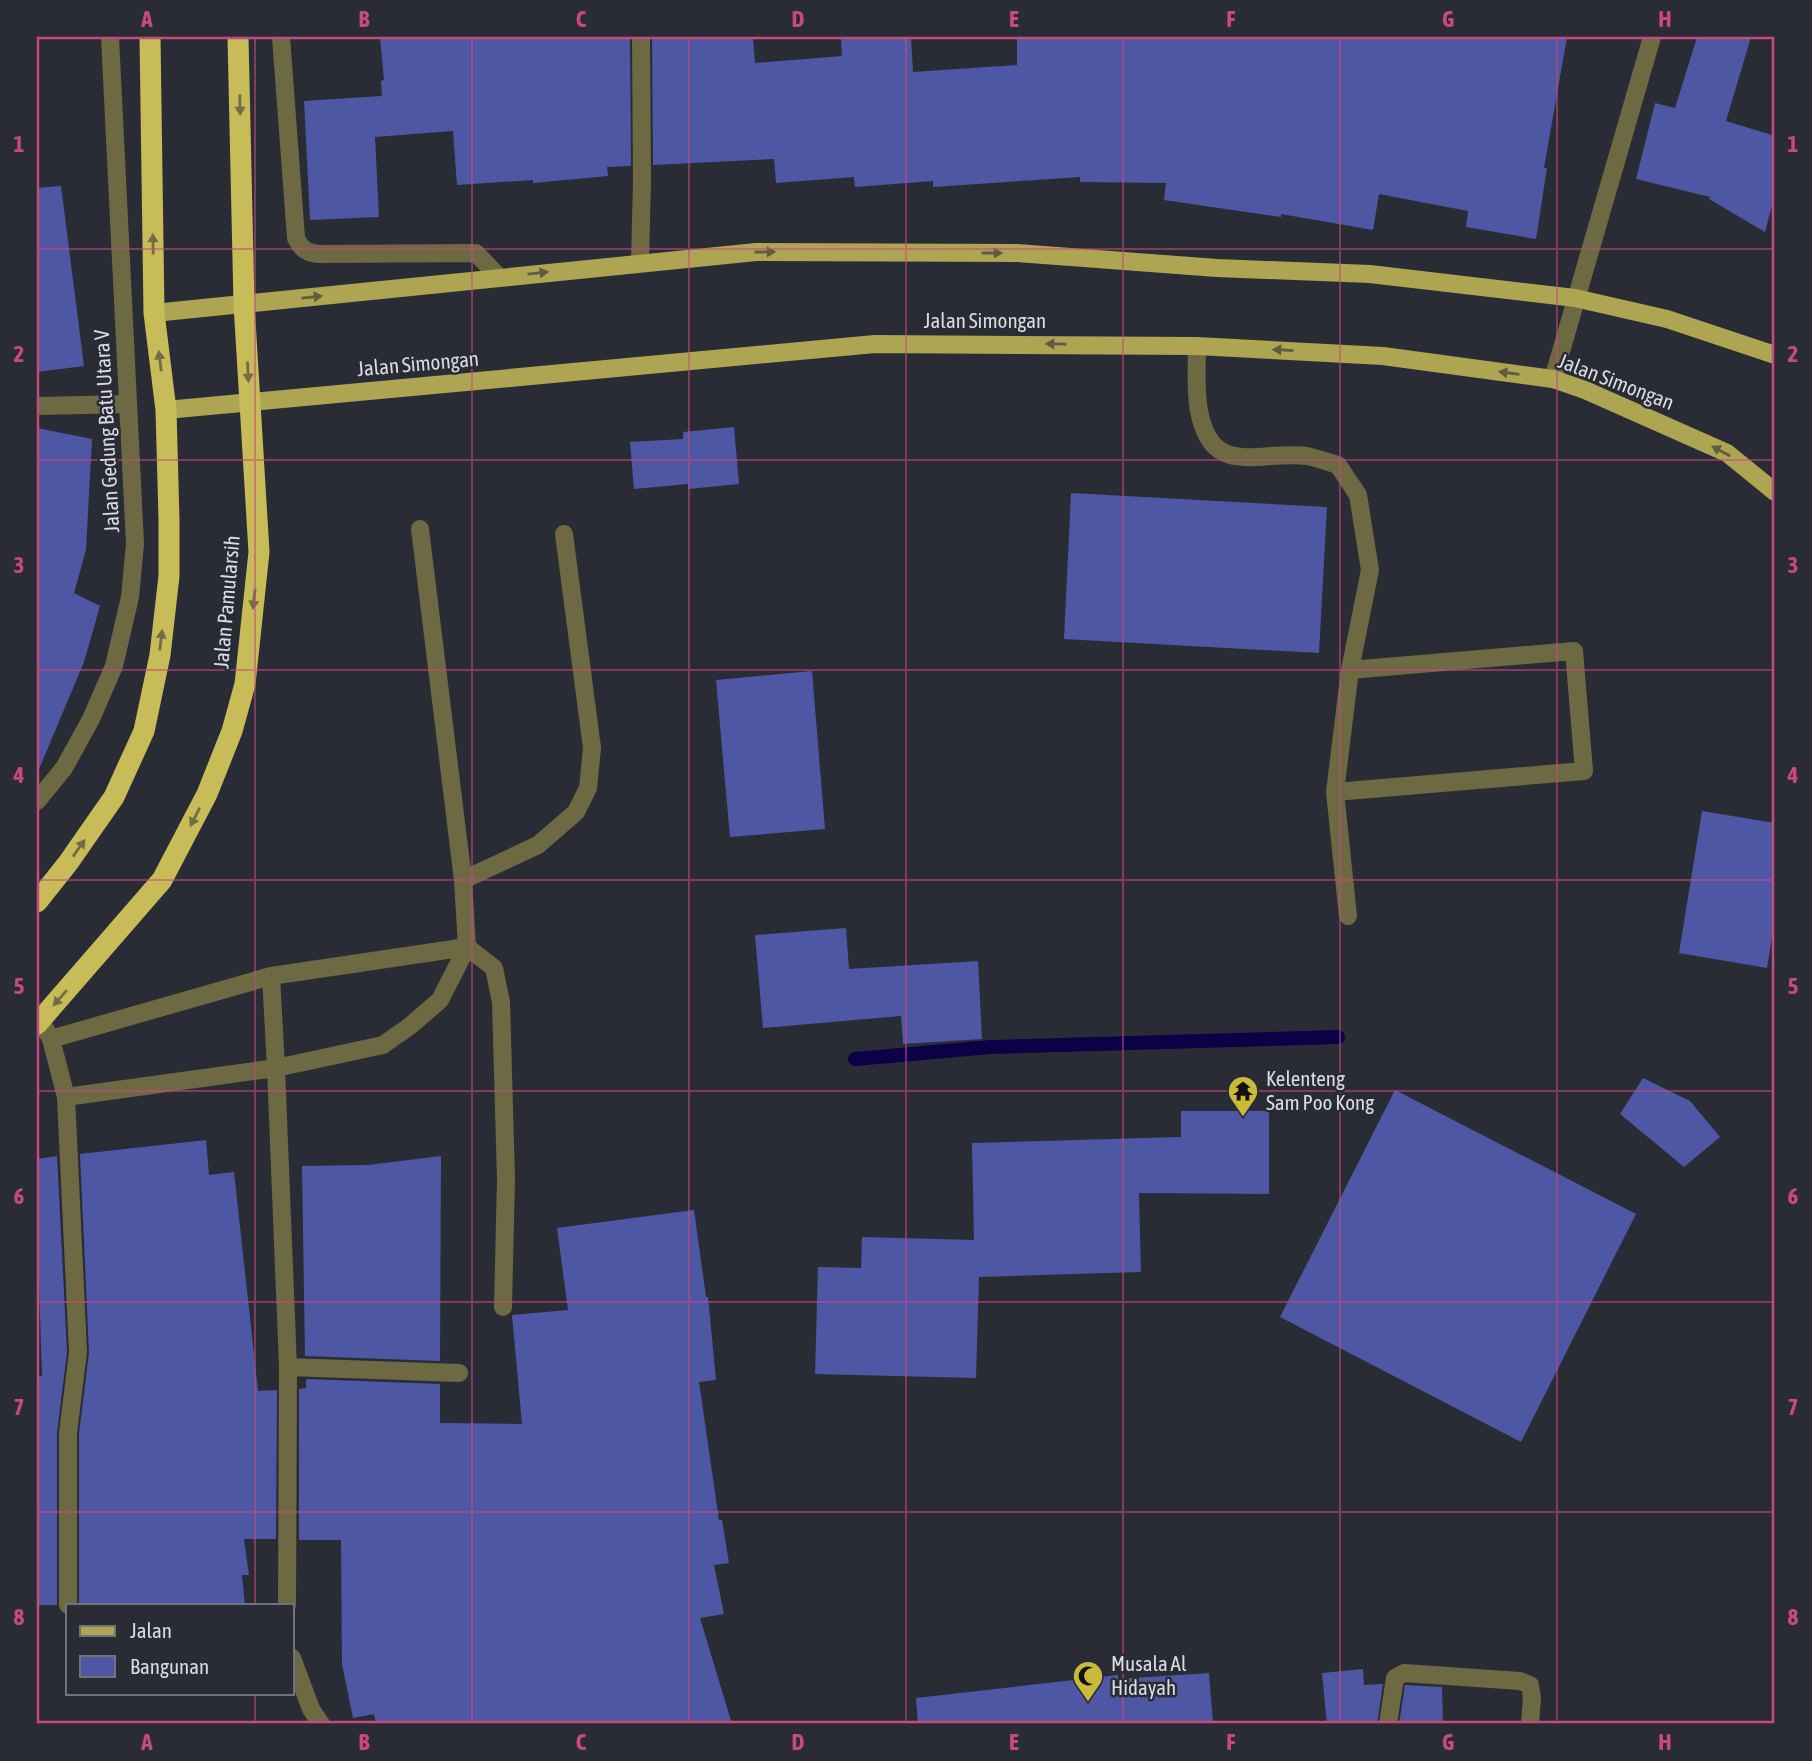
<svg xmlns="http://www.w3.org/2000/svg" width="1812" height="1761" viewBox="0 0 1812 1761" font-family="'Asap Condensed',sans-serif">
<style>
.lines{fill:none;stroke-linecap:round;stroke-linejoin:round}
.stream{stroke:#0c0047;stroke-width:14}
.building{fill:#4e57a4}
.minor{stroke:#6d6943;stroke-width:18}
.major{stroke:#aea553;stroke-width:18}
.highway{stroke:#c8bc58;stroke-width:21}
.oneway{fill:#716d45}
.oneway2{fill:#5f5c41}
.grid{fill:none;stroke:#c8497d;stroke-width:2;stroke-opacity:0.55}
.labels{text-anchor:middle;stroke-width:5;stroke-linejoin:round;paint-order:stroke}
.street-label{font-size:21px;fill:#dbdce3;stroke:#2a2c35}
.poi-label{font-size:21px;fill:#dbdce3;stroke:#2a2c35;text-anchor:start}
.neatline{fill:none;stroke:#c8497d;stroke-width:2.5}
.grid-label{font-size:23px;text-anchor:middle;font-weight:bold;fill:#c8497d}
</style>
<rect width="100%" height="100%" fill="#2a2c35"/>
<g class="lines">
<path class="stream" d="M 855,1059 L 991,1047 L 1338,1037"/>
</g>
<path class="building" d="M 380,37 L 630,37 L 631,166 L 607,167 L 608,176 L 533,183 L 533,180 L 457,185 L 453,131 L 375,137 L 379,217 L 310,220 L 304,101 L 382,96 L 381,81 L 384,80 Z
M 652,37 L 753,37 L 755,63 L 842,56 L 841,37 L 911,37 L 913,72 L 1017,65 L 1017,37 L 1567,37 L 1544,168 L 1547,168 L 1536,239 L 1466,227 L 1468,211 L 1379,194 L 1373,230 L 1281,214 L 1281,217 L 1164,200 L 1166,183 L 1080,182 L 1080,177 L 933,187 L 933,181 L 855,187 L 854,177 L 776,183 L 774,159 L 653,165 Z
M 1697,37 L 1751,37 L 1726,121 L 1775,136 L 1775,194 L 1765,232 L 1709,199 L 1710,197 L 1636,179 L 1655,103 L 1675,108 Z
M 61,186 L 84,366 L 37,372 L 37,188 Z
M 734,427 L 739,484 L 688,489 L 688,484 L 634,489 L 630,442 L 683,439 L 683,432 Z
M 37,428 L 92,439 L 86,550 L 74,593 L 100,606 L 84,662 L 37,774 Z
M 1071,493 L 1327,507 L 1319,653 L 1064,639 Z
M 812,671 L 825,829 L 730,837 L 716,680 Z
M 1702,811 L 1775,823 L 1775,918 L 1767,968 L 1679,953 Z
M 846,928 L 849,969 L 978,961 L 982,1039 L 903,1044 L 901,1016 L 763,1028 L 755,935 Z
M 1643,1078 L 1690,1101 L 1720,1137 L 1684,1167 L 1620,1114 Z
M 1395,1090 L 1636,1214 L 1521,1442 L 1280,1317 Z
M 1181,1111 L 1269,1111 L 1269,1194 L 1139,1193 L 1141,1272 L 979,1277 L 976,1378 L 815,1374 L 818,1267 L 861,1268 L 862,1237 L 974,1240 L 972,1143 L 1181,1137 Z
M 206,1140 L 209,1175 L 234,1172 L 258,1391 L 277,1390 L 276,1539 L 244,1539 L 249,1575 L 242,1575 L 245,1605 L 79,1605 L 79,1434 L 89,1352 L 80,1154 Z
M 57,1156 L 67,1352 L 57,1433 L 57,1605 L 37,1605 L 37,1377 L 42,1376 L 39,1283 L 37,1283 L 37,1159 Z
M 441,1156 L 440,1361 L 305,1356 L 302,1166 L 368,1165 Z
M 694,1210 L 706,1297 L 708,1297 L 716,1380 L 699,1382 L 719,1520 L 722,1520 L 729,1563 L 714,1565 L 724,1614 L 700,1618 L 732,1724 L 376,1724 L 374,1714 L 353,1718 L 342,1664 L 341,1540 L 299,1540 L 299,1389 L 306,1388 L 306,1379 L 440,1384 L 440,1423 L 522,1424 L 512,1315 L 568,1310 L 557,1228 Z
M 1363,1669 L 1364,1685 L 1383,1684 L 1377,1724 L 1327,1724 L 1322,1673 Z
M 1209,1673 L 1213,1724 L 918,1724 L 916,1698 L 1118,1675 L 1118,1679 Z
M 1405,1685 L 1442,1687 L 1443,1724 L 1399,1724 Z"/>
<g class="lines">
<path class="minor" d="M 281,37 L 296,238 C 301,249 307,253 319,254 L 476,253 L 499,277
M 640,262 L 642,181 L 641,37
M 1197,346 C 1197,366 1195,390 1199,411 C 1212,479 1258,450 1307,456 C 1317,458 1328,462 1338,465 L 1358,495 L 1370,570 L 1350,670 L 1335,792 L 1348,916
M 1553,379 L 1652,37
M 37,406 L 128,404
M 1335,792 L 1584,771 L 1574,651 L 1350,670
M 37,801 L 64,768 L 91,719 L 114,666 L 130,597 L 135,544 L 110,37
M 463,880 L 538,845 L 576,812 L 588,788 L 592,748 L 564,534
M 271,976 L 276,1068 L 383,1045 L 410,1026 L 440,1000 L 467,947 L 463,880 L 420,529
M 37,1015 L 51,1039 L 66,1097 L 276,1068 L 288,1367 L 287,1605
M 51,1039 L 271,976 L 467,947 L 494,968 L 501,1002 L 506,1179 L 503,1307
M 66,1097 L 78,1352 L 68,1433 L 68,1605
M 288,1367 L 459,1373
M 292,1658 L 311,1709 L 321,1724
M 1388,1724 L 1395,1678 L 1404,1673 L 1520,1681 L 1530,1685 L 1532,1698 L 1530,1724"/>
<path class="major" d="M 154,313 L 756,252 L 1017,253 L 1217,268 L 1370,274 L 1575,298 L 1667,319 L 1775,355
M 166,410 L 875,344 L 1197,346 L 1383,356 L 1553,379 L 1585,390 L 1727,453 L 1775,492"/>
<path class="highway" d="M 37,902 L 68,863 L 114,797 L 144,731 L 160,655 L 169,576 L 169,520 L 166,410 L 154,313 L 150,37
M 37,1024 L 162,880 L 207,794 L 232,731 L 245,684 L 259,552 L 244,304 L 238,37"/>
</g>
<defs><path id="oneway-solid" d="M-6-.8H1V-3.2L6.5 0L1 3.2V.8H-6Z" transform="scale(1.75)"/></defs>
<g class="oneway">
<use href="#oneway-solid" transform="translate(240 105) rotate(89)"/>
<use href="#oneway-solid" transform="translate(153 244) rotate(-91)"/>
<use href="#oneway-solid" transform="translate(160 361) rotate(-97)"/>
<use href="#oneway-solid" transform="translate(248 372) rotate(87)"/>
<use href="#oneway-solid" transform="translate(254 599) rotate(96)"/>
<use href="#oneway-solid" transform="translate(161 640) rotate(-83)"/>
<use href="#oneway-solid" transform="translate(195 817) rotate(117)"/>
<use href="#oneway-solid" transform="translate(79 848) rotate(-55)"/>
<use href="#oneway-solid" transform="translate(60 998) rotate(131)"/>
</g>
<g class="oneway2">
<use href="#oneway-solid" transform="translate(765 252) rotate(-1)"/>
<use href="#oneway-solid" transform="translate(992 253)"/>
<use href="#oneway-solid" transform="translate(538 273) rotate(-6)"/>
<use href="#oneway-solid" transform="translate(312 297) rotate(-6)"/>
<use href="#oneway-solid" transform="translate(1056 344) rotate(-179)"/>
<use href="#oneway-solid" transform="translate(1283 350) rotate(-177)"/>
<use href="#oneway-solid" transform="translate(1509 373) rotate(-172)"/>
<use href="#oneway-solid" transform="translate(1721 451) rotate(-152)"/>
</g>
<path class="grid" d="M 255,37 L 255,1605M 472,37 L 472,1724M 689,37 L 689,1724M 906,37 L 906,1724M 1123,37 L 1123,1724M 1340,37 L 1340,1724M 1557,37 L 1557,1724M 37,249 L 1775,249M 37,460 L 1775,460M 37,670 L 1775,670M 37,880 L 1775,880M 37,1091 L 1775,1091M 37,1302 L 1775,1302M 37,1512 L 1775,1512M 255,1693 L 255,1724"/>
<defs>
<g id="temple-pin" transform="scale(1.575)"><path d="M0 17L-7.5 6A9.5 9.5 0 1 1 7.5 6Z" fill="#c9ba3a" stroke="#2a2c35"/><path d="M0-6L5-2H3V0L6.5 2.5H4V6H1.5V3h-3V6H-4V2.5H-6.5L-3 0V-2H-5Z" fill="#111"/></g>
<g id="mosque-pin" transform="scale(1.575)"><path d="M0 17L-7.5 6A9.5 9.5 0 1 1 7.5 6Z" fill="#c9ba3a" stroke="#2a2c35"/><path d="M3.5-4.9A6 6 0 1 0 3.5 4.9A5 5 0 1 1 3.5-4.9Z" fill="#111"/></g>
</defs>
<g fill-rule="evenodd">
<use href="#temple-pin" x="1243" y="1091"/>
<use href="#mosque-pin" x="1088" y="1676"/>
</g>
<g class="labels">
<g class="street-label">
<text x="985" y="328">Jalan Simongan</text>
<text transform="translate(418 364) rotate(-5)" y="7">Jalan Simongan</text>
<text transform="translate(1616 382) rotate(21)" y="7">Jalan Simongan</text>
<text transform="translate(107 431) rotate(-93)" y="7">Jalan Gedung Batu Utara V</text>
<text transform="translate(227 602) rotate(-85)" y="7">Jalan Pamularsih</text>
</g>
<g class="poi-label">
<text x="1266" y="1086">Kelenteng<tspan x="1266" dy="24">Sam Poo Kong</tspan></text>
<text x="1111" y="1671">Musala Al<tspan x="1111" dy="24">Hidayah</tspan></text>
</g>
</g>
<rect width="1812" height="1761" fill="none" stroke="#2a2c35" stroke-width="77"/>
<rect x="66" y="1604" width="228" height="91" fill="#2a2c35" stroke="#71727b" stroke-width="2"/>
<rect x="80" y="1626" width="35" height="10" fill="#aea553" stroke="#71727b" stroke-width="2"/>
<text x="130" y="1638" font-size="21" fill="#dbdce3">Jalan</text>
<rect x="80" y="1656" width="35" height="21" fill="#4e57a4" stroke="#71727b" stroke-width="2"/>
<text x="130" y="1674" font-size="21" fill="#dbdce3">Bangunan</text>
<rect x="38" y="38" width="1735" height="1684" class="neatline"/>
<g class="grid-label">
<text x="147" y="27">A</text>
<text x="364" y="27">B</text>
<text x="581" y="27">C</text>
<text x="798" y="27">D</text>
<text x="1014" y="27">E</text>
<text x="1231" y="27">F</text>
<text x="1448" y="27">G</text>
<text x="1665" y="27">H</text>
<text x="19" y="152">1</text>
<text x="1793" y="152">1</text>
<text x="19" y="362">2</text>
<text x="1793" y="362">2</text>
<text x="19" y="573">3</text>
<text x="1793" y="573">3</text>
<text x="19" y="783">4</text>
<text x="1793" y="783">4</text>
<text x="19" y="994">5</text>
<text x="1793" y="994">5</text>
<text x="19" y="1204">6</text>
<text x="1793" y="1204">6</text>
<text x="19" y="1415">7</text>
<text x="1793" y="1415">7</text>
<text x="19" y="1625">8</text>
<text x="1793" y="1625">8</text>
<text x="147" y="1750">A</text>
<text x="364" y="1750">B</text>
<text x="581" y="1750">C</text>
<text x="798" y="1750">D</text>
<text x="1014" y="1750">E</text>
<text x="1231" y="1750">F</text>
<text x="1448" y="1750">G</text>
<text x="1665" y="1750">H</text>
</g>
</svg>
